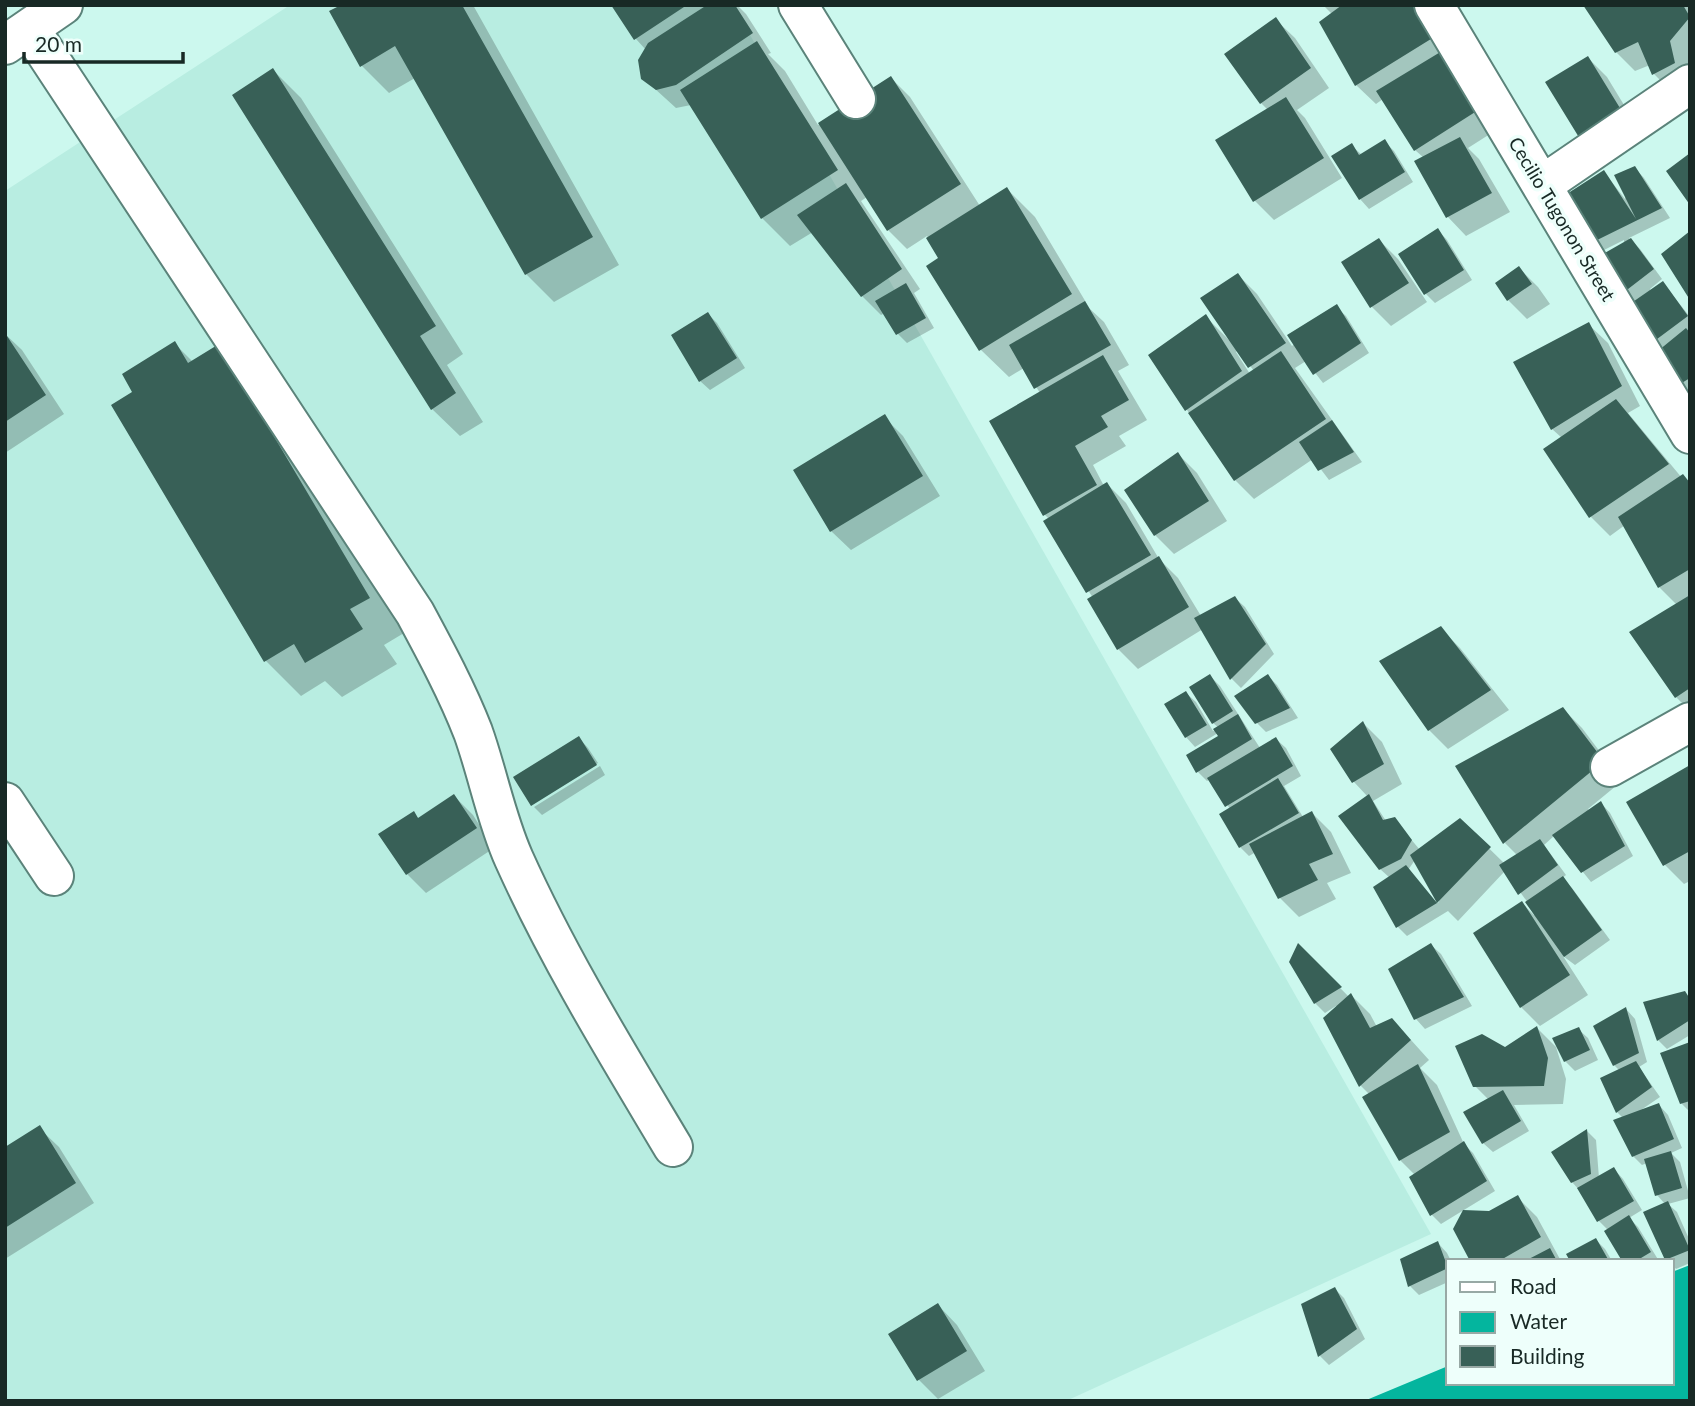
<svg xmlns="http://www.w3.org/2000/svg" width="1695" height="1406" viewBox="0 0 1695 1406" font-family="Lato,sans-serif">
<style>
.built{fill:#b8ede1}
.water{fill:#04b59e}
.shadow{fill:#0003;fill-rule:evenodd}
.building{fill:#386057}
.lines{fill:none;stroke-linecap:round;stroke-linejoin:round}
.minor-casing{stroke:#5b837a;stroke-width:42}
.minor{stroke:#fff;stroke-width:38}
.labels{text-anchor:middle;stroke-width:7;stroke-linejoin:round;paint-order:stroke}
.street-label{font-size:19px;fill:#182925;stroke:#eefffb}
</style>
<rect width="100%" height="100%" fill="#ccf8ee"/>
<path class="built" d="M 290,5 L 733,5 L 1431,1234 L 1066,1401 L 5,1401 L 5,191 Z"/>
<path class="water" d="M 1690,1265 L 1690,1401 L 1364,1401 L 1448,1366 L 1448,1383 L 1672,1383 L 1672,1272 Z"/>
<path class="shadow" d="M 344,5 L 473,5 L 619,265 L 554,302 L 526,274 L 415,78 L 389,93 L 361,65 Z
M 613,5 L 737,5 L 746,14 L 771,53 L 768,54 L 785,71 L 818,125 L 891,78 L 910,97 L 980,206 L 1007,189 L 1035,217 L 1090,309 L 1104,322 L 1129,365 L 1118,371 L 1147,420 L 1119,436 L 1126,446 L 1093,465 L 1104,486 L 1107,484 L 1126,503 L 1159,559 L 1178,578 L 1201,616 L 1235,598 L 1245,607 L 1274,654 L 1241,688 L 1232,679 L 1203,629 L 1138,669 L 1118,649 L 1089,600 L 1093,598 L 1045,522 L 1049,519 L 1045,515 L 1040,393 L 1024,368 L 1009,377 L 981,350 L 941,259 L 927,236 L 907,249 L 888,230 L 867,197 L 861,201 L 920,289 L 914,293 L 934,328 L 907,343 L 898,334 L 885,313 L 881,315 L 862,296 L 813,232 L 790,246 L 762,218 L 691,105 L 676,108 L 643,78 L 646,50 L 636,39 Z
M 1323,5 L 1423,5 L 1501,127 L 1468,148 L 1479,159 L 1510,212 L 1466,236 L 1447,216 L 1424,158 L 1415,150 L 1383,99 L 1376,104 L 1356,85 L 1332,14 Z
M 1585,5 L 1688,5 L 1690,7 L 1690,66 L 1673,93 L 1654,74 L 1650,65 L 1635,71 L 1616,52 Z
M 1275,19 L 1295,38 L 1329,88 L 1297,110 L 1305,118 L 1342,178 L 1274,220 L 1255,201 L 1218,141 L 1268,110 L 1261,103 Z
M 1588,58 L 1607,77 L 1641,133 L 1581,138 Z
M 273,70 L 301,98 L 463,354 L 447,365 L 483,422 L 460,436 L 432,409 Z
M 1384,141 L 1394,151 L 1413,182 L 1369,209 L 1360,199 L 1352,146 L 1362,155 Z
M 1635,168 L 1644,178 L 1670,218 L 1629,238 L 1640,249 L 1662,279 L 1650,289 L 1651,291 L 1663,283 L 1690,317 L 1690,331 L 1688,333 L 1690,335 L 1690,393 L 1686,395 L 1621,295 L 1624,240 L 1598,253 L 1589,244 L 1604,172 L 1625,199 Z
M 1438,230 L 1447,240 L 1472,280 L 1435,303 L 1426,294 Z
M 1379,240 L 1398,259 L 1427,302 L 1391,326 L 1372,307 Z
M 1519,268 L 1538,287 L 1550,304 L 1527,319 L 1508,300 L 1497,283 Z
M 1238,275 L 1257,294 L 1292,346 L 1336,307 L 1346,316 L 1369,353 L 1323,383 L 1306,361 L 1295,368 L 1362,462 L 1329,480 L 1313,459 L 1254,499 L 1235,480 L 1150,356 L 1206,317 L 1229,340 ZM 1238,350 L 1254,371 L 1250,374 L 1236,352 Z
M 708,314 L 717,323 L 745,368 L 710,390 L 700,381 Z
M 1588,324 L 1608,343 L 1640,406 L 1628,413 L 1682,478 L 1690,483 L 1690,711 L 1676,697 L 1632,632 L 1677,605 L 1659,587 L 1625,525 L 1610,536 L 1591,517 L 1562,438 L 1552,429 Z
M 5,334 L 22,350 L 64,414 L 5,453 Z
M 175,344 L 193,362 L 254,382 L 404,633 L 384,645 L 397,664 L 342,697 L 325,681 L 301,696 L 266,661 L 114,406 L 135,393 Z
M 884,417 L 903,436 L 940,496 L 851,550 L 831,531 Z
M 1178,454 L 1197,473 L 1227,521 L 1174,554 L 1155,535 Z
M 1441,629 L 1460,648 L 1509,710 L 1448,749 L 1429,730 Z
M 1210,676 L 1220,686 L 1260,748 L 1276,739 L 1286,748 L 1301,776 L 1284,786 L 1303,817 L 1312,813 L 1331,832 L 1351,873 L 1327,883 L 1336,899 L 1299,917 L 1280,898 L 1256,852 L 1249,856 L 1240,847 L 1230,809 L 1210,779 L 1207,781 L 1198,772 L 1220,736 L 1218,733 L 1195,747 L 1186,737 L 1186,693 L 1196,702 L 1213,731 L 1219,728 L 1213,723 Z
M 1268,676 L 1277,685 L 1298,718 L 1266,732 L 1257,723 Z
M 1563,709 L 1582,728 L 1622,781 L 1588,809 L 1590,811 L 1601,803 L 1610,813 L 1633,856 L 1591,882 L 1554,836 L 1544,845 L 1566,875 L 1562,878 L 1572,888 L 1610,940 L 1575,965 L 1563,956 L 1588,995 L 1540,1026 L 1521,1007 L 1522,903 L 1534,915 L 1536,914 L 1505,871 L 1458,921 L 1448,911 L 1407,936 L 1398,927 L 1390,878 L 1380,869 L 1368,797 L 1354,782 L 1332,749 L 1363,723 L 1382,742 L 1402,784 L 1373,801 L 1386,821 L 1394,819 L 1420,850 L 1460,820 L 1505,864 L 1517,855 L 1505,843 ZM 1415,860 L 1439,902 L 1437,903 L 1408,870 Z
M 579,738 L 588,748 L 598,763 L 532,804 Z
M 600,766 L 605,775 L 542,815 L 534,807 Z
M 1690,767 L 1690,881 L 1684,884 L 1665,865 Z
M 454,796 L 473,815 L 494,848 L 426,893 L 407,874 L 413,813 L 419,819 Z
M 1431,945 L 1441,954 L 1472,1006 L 1425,1029 L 1416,1019 L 1390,970 Z
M 1299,946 L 1349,997 L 1351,995 L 1370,1014 L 1377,1027 L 1411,1040 L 1429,1060 L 1420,1068 L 1437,1085 L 1464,1144 L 1473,1153 L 1495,1191 L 1441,1224 L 1432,1215 L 1415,1175 L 1400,1160 L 1369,1094 L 1361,1086 L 1325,1018 L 1337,1007 L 1336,1006 L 1325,1013 L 1315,1003 L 1291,962 Z
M 1690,999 L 1690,1035 L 1667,1049 L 1658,1040 L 1645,1003 Z
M 1626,1009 L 1635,1019 L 1647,1062 L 1639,1067 L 1660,1097 L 1641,1110 L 1659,1105 L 1668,1115 L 1682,1148 L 1671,1153 L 1680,1162 L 1690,1198 L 1668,1204 L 1677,1212 L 1690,1241 L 1690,1263 L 1676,1269 L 1672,1265 L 1672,1261 L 1667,1259 L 1646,1213 L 1665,1204 L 1657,1195 L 1647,1163 L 1642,1165 L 1633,1156 L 1623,1118 L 1617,1112 L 1603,1079 L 1620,1071 L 1614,1065 L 1595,1026 Z
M 1537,1028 L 1556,1047 L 1566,1079 L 1563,1104 L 1514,1105 L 1529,1131 L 1493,1152 L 1483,1143 L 1489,1100 L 1475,1086 L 1505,1049 Z
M 1578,1029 L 1588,1038 L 1598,1060 L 1575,1071 L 1565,1061 L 1555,1039 Z
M 1690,1044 L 1690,1112 L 1681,1103 Z
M 39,1128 L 59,1147 L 94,1203 L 5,1259 L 5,1149 Z
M 1587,1131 L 1596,1140 L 1599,1178 L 1614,1169 L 1623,1179 L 1642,1210 L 1629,1218 L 1638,1227 L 1659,1261 L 1624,1261 L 1608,1230 L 1598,1220 L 1580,1191 L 1572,1182 Z
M 1518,1198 L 1537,1217 L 1561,1261 L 1472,1261 L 1490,1213 Z
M 1596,1240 L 1605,1249 L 1612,1261 L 1572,1261 Z
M 1438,1243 L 1447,1253 L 1451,1261 L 1448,1261 L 1448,1282 L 1419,1295 L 1410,1286 Z
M 1335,1289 L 1344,1298 L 1365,1339 L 1329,1365 L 1320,1356 L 1303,1305 Z
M 938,1305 L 957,1325 L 985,1371 L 938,1399 L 919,1380 L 891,1334 Z"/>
<path class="building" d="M 341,5 L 462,5 L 593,237 L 525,275 L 395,46 L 360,67 L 329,11 Z
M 611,5 L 687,5 L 634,40 Z
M 707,5 L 735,5 L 753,33 L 676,85 L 656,90 L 641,79 L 638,60 L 648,43 Z
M 1342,5 L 1419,5 L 1439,34 L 1355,86 L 1319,22 Z
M 1583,5 L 1683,5 L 1690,17 L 1670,41 L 1675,63 L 1652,75 L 1638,42 L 1615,53 Z
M 1276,17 L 1311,68 L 1260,104 L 1224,54 Z
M 757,41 L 838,170 L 761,219 L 680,90 Z
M 1447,48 L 1483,107 L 1414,151 L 1376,91 Z
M 1588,56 L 1623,113 L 1580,139 L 1545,82 Z
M 273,68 L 436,326 L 420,336 L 456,393 L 431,410 L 232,95 Z
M 891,76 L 961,184 L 887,231 L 818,123 Z
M 1286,97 L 1324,158 L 1253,202 L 1215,140 Z
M 1460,137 L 1492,193 L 1446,218 L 1414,161 Z
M 1385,139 L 1405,172 L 1359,200 L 1331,156 L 1352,143 L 1359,155 Z
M 1690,153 L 1690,205 L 1666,171 Z
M 1635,166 L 1662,208 L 1587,245 L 1559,199 L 1604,170 L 1636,219 L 1614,175 Z
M 846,183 L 902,269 L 861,297 L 797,215 Z
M 1007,187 L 1072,294 L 979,351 L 926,266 L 938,258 L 926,238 Z
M 1438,228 L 1464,270 L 1424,295 L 1398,254 Z
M 1690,231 L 1690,300 L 1661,254 Z
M 1379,238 L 1409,283 L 1370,308 L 1341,262 Z
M 1631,238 L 1654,269 L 1619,296 L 1596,258 Z
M 1519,266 L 1532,284 L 1507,301 L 1495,283 Z
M 1238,273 L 1286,343 L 1248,368 L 1200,298 Z
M 1663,281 L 1688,316 L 1649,345 L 1627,306 Z
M 906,283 L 926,318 L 896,335 L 875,301 Z
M 1085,301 L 1111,345 L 1034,389 L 1009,345 Z
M 1337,304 L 1361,343 L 1313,375 L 1287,335 Z
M 708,312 L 737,358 L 699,382 L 671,335 Z
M 1206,314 L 1242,371 L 1185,411 L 1148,355 Z
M 1589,322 L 1622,386 L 1551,430 L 1513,362 Z
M 1686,328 L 1690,333 L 1690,378 L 1675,387 L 1653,355 Z
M 5,333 L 46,395 L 5,422 Z
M 175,341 L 188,363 L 219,344 L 370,598 L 350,609 L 363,629 L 305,663 L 294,644 L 264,662 L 111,405 L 132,392 L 122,374 Z
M 1281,351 L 1326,419 L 1234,481 L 1188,413 Z
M 1103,355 L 1129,400 L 1101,416 L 1108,427 L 1075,446 L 1097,485 L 1043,516 L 989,421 Z
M 1616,399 L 1669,464 L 1589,518 L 1543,449 Z
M 885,414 L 923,476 L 830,532 L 793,470 Z
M 1332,420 L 1354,452 L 1318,471 L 1299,442 Z
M 1178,452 L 1209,501 L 1154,536 L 1124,490 Z
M 1683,474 L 1690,483 L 1690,569 L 1658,588 L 1618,517 Z
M 1107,482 L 1151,555 L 1086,593 L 1043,521 Z
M 1159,556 L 1189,607 L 1117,650 L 1087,599 Z
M 1690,595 L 1690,688 L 1675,698 L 1629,632 Z
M 1235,596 L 1266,644 L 1230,680 L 1194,618 Z
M 1441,626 L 1491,690 L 1428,731 L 1379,661 Z
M 1210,674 L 1233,711 L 1212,724 L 1189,687 Z
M 1268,674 L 1290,708 L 1255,724 L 1234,696 Z
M 1186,691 L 1207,725 L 1185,738 L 1164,704 Z
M 1563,707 L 1604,761 L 1503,844 L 1455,766 Z
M 1238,714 L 1252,739 L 1196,773 L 1186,755 L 1218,736 L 1213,729 Z
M 1363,721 L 1384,764 L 1352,783 L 1330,749 Z
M 579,736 L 597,765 L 531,806 L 513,777 Z
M 1276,737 L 1293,766 L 1225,807 L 1207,778 Z
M 1690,765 L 1690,851 L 1663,866 L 1626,802 Z
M 1278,778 L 1299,813 L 1239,848 L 1219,814 Z
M 454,794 L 477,828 L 406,875 L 378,834 L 414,811 L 418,818 Z
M 1369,794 L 1383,820 L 1395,817 L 1412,840 L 1401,859 L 1379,870 L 1338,816 Z
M 1601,801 L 1625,846 L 1581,873 L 1552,835 Z
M 1312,811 L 1333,854 L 1309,864 L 1318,880 L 1278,899 L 1249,844 Z
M 1460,818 L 1491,847 L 1437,903 L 1396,928 L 1373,887 L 1406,865 L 1437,903 L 1410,855 Z
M 1540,839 L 1558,865 L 1518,895 L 1499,865 Z
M 1563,876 L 1602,930 L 1564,957 L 1525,902 Z
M 1522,901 L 1570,975 L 1520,1008 L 1473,933 Z
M 1298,943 L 1342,987 L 1314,1004 L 1289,962 Z
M 1431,943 L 1464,997 L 1414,1020 L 1388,969 Z
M 1685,991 L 1690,999 L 1690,1020 L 1657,1041 L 1643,1002 Z
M 1351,993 L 1370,1028 L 1392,1018 L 1411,1040 L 1359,1087 L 1323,1018 Z
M 1626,1007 L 1639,1053 L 1613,1066 L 1593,1026 Z
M 1537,1026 L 1548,1058 L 1544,1086 L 1473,1087 L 1455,1046 L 1482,1034 L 1505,1047 Z
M 1579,1027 L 1590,1050 L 1564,1062 L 1552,1038 Z
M 1690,1042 L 1690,1101 L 1680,1104 L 1660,1053 Z
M 1636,1061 L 1652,1087 L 1616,1113 L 1600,1078 Z
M 1418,1064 L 1450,1132 L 1399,1161 L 1362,1097 Z
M 1503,1090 L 1521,1121 L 1482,1144 L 1463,1112 Z
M 1659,1103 L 1674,1139 L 1632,1157 L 1613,1120 Z
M 40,1125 L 76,1183 L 5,1228 L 5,1147 Z
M 1587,1129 L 1591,1174 L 1571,1183 L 1551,1152 Z
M 1464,1141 L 1487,1181 L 1430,1216 L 1409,1177 Z
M 1671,1151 L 1682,1188 L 1655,1196 L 1644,1159 Z
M 1614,1167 L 1634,1201 L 1597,1222 L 1577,1188 Z
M 1518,1195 L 1541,1237 L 1499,1261 L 1470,1261 L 1453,1229 L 1463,1210 L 1489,1211 Z
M 1668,1201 L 1690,1250 L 1665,1260 L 1643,1212 Z
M 1629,1215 L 1651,1252 L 1636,1261 L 1622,1261 L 1604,1231 Z
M 1596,1238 L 1609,1261 L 1570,1261 L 1566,1254 Z
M 1438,1241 L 1448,1268 L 1408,1287 L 1400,1259 Z
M 1550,1248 L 1557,1261 L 1525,1261 Z
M 1335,1287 L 1357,1329 L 1318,1357 L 1301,1304 Z
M 938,1303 L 967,1351 L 917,1381 L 888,1334 Z"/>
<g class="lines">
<g class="minor-casing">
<path id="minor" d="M 798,5 L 856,99
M 1434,5 L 1690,434
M 30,29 L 415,613 C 436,652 457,691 473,732 C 488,774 496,819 514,859 C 559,959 617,1053 673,1147
M 5,45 L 63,5
M 1542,185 L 1690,84
M 1610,767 L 1690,722
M 5,802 L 54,876"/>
</g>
<use href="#minor" class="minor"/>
</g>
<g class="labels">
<g class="street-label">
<text transform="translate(1562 219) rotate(59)" y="7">Cecilio Tugonon Street</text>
</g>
</g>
<rect width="1695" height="1406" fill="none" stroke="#182925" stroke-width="14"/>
<rect x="1446" y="1259" width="228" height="126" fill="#eefffb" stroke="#98a9a5" stroke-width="2"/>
<rect x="1460" y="1282" width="35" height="10" fill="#ffffff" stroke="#98a9a5" stroke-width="2"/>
<text x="1510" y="1294" font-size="21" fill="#182925">Road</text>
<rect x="1460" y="1312" width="35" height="21" fill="#04b59e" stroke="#98a9a5" stroke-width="2"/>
<text x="1510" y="1329" font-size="21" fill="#182925">Water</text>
<rect x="1460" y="1346" width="35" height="21" fill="#386057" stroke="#98a9a5" stroke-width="2"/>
<text x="1510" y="1364" font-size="21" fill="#182925">Building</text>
<path d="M24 52v10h159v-10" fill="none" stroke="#182925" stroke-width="3.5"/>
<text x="35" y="52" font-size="21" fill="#182925" stroke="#eefffb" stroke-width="5" paint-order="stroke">20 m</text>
</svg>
